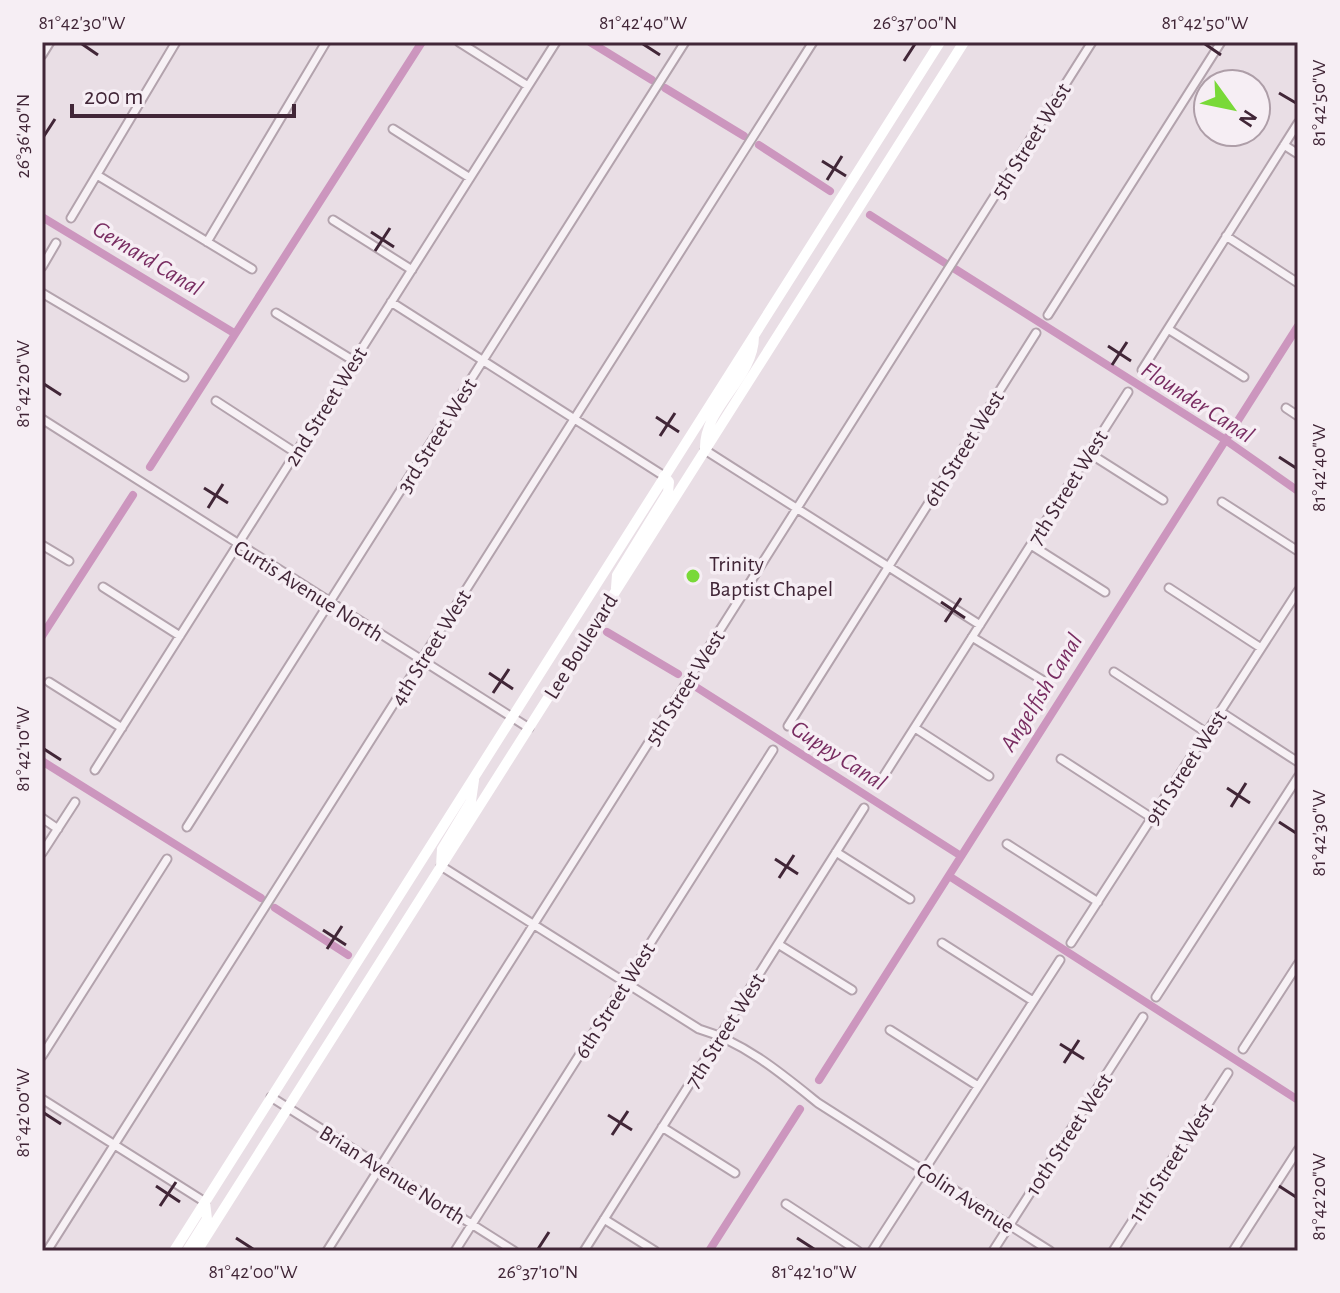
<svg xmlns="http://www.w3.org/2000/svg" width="1340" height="1293" viewBox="0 0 1340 1293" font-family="'Alegreya Sans',sans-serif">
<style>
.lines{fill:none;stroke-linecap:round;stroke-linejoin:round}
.canal{stroke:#cc96be;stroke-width:8}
.street-casing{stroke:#b3a3ad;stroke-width:11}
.street{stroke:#f7f1f5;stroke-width:7}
.secondary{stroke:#fff;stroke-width:10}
.ticks{fill:none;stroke:#412637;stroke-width:3}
.poi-dot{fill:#79d938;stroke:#f6eef4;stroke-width:3}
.labels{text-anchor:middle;stroke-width:7;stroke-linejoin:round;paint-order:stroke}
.street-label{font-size:22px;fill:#412637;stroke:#f6eef4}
.poi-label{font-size:22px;fill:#412637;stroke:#f6eef4;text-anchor:start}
.water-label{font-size:24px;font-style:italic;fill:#792d62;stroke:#f6eef4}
.neatline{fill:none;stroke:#412637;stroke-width:3}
.ticks-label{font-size:20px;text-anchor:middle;fill:#412637}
</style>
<rect width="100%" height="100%" fill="#e9dee5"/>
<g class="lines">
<path class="canal" d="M 590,42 L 652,80
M 665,88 L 744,136
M 759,145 L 830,191
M 870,215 L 945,263
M 42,217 L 234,333
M 955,269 L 1224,439 L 1298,491
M 150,467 L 422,42
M 607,632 L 678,674
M 42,636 L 133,495
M 696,687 L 961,856
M 42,761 L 261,898
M 949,876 L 1298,1100
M 275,908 L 348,955
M 819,1080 L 1298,326
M 709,1251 L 800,1109"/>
<g class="street-casing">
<path id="street" d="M 459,42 L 528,86
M 42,55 L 50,42
M 393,129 L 470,178
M 1284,145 L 1298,154
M 97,175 L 252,269
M 71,218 L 176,42
M 333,220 L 412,270
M 1226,236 L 1298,283
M 207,242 L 326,42
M 42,267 L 56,243
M 42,293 L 184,377
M 391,302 L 664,476
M 276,313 L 354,361
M 1048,315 L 1221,42
M 1168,329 L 1244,377
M 1142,370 L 1298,123
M 216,401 L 296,453
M 1286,408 L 1298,416
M 42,419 L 529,728
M 705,450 L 980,625
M 1089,453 L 1163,500
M 1222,502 L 1298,551
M 42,545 L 69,561
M 1031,545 L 1105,592
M 103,587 L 180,636
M 1169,588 L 1261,648
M 972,637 L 1047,683
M 1114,672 L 1207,733
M 49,682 L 122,728
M 1221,712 L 1298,762
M 788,726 L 1036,333
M 915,728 L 989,776
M 1061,759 L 1152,818
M 95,770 L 556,42
M 878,785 L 1128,392
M 42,818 L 58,829
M 187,827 L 685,42
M 1007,844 L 1098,902
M 836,852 L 910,899
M 42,853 L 75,802
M 441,866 L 699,1029 C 744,1042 782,1074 818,1103 L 1050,1251
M 942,943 L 1033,1001
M 1071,943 L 1298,591
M 778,944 L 852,990
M 1156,997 L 1298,777
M 890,1030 L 978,1086
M 1243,1049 L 1298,964
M 42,1056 L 167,859
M 271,1097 L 514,1251
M 42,1099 L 205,1202
M 662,1127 L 735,1173
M 786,1204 L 858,1251
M 604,1219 L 655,1251
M 47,1251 L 813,42
M 327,1251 L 1092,42
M 455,1251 L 773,750
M 584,1251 L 864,808
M 872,1251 L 1060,960
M 993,1251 L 1143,1017
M 1113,1251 L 1228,1073
M 1233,1251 L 1298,1150"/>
</g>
<use href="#street" class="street"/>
<path class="secondary" d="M 705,450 C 703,407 754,379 754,336
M 616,588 L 617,575 L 668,492 L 669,482 L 664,476
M 441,866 L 442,849 L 471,801 L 474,780
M 174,1251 L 940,42
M 187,1251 L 207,1219 L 205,1202
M 197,1251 L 964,42"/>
</g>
<path class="ticks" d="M 82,44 L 98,55M 643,44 L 660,55M 1205,44 L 1221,55M 904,61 L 915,44M 1279,93 L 1296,103M 44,136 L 55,119M 822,161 L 846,176M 827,180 L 842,156M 371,232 L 394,247M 375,251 L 390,228M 1108,346 L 1131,361M 1112,365 L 1127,342M 44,384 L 61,395M 656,417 L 679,432M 660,436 L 675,413M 1279,457 L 1296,468M 204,488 L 228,503M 208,508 L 223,484M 941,602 L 965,618M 945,622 L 961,598M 489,673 L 513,689M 493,693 L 509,669M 44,749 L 61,760M 1227,788 L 1250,803M 1231,807 L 1246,783M 1279,822 L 1296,833M 775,859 L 798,874M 779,878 L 794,855M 323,930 L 346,945M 327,949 L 342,926M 1060,1044 L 1084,1059M 1064,1063 L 1079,1040M 44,1113 L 61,1124M 608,1115 L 632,1130M 612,1135 L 628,1111M 156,1186 L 180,1202M 1279,1186 L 1296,1197M 160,1206 L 176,1182M 236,1238 L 253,1249M 797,1238 L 814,1249M 538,1249 L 549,1232"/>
<circle class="poi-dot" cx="693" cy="576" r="8"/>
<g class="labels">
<g class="street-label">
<text transform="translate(1030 140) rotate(-58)" y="8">5th Street West</text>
<text transform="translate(325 406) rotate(-58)" y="8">2nd Street West</text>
<text transform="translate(436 435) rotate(-58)" y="8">3rd Street West</text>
<text transform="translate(963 448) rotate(-58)" y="8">6th Street West</text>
<text transform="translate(1067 487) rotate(-58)" y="8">7th Street West</text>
<text transform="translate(309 590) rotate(32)" y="8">Curtis Avenue North</text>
<text transform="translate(580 646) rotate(-58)" y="8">Lee Boulevard</text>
<text transform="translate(430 647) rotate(-58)" y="8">4th Street West</text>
<text transform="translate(684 687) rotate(-58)" y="8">5th Street West</text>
<text transform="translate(1185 767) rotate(-57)" y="8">9th Street West</text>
<text transform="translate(614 1000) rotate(-58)" y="8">6th Street West</text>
<text transform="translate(724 1030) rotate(-58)" y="8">7th Street West</text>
<text transform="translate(1068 1134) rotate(-57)" y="8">10th Street West</text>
<text transform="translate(1170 1162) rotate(-57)" y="8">11th Street West</text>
<text transform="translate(393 1174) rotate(32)" y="8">Brian Avenue North</text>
<text transform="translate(966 1197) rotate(33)" y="8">Colin Avenue</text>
</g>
<g class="poi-label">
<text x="709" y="571">Trinity<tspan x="709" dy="25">Baptist Chapel</tspan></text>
</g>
<g class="water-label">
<text transform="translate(148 258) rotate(31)" y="8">Gernard Canal</text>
<text transform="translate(1198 402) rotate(33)" y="8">Flounder Canal</text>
<text transform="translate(1041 692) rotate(-58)" y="8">Angelfish Canal</text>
<text transform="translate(839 755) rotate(33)" y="8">Guppy Canal</text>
</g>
</g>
<rect width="1340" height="1293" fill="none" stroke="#f6eef4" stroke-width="88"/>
<g transform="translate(1232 108) rotate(123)"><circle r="38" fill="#f6eef4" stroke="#ae9ea8" stroke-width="2"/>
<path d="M0-6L14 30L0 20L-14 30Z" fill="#79d938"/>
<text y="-12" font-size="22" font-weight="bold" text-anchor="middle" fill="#412637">N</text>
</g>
<path d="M72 104v12h222v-12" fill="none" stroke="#412637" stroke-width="4"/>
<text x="84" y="104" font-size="24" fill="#412637" stroke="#f6eef4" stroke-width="6" paint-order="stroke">200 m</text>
<rect x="44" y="44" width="1252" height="1205" class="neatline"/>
<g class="ticks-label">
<text x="82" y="29">81°42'30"W</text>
<text x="643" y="29">81°42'40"W</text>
<text x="915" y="29">26°37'00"N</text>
<text x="1205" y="29">81°42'50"W</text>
<text transform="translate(1318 103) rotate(-90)" y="7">81°42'50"W</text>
<text transform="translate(22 136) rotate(-90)" y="7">26°36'40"N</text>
<text transform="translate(22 384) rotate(-90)" y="7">81°42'20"W</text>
<text transform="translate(1318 468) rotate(-90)" y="7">81°42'40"W</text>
<text transform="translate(22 749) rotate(-90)" y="7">81°42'10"W</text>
<text transform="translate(1318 833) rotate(-90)" y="7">81°42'30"W</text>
<text transform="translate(22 1113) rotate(-90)" y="7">81°42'00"W</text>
<text transform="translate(1318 1197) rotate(-90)" y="7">81°42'20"W</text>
<text x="253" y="1278">81°42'00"W</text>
<text x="538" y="1278">26°37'10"N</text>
<text x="814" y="1278">81°42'10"W</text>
</g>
</svg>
